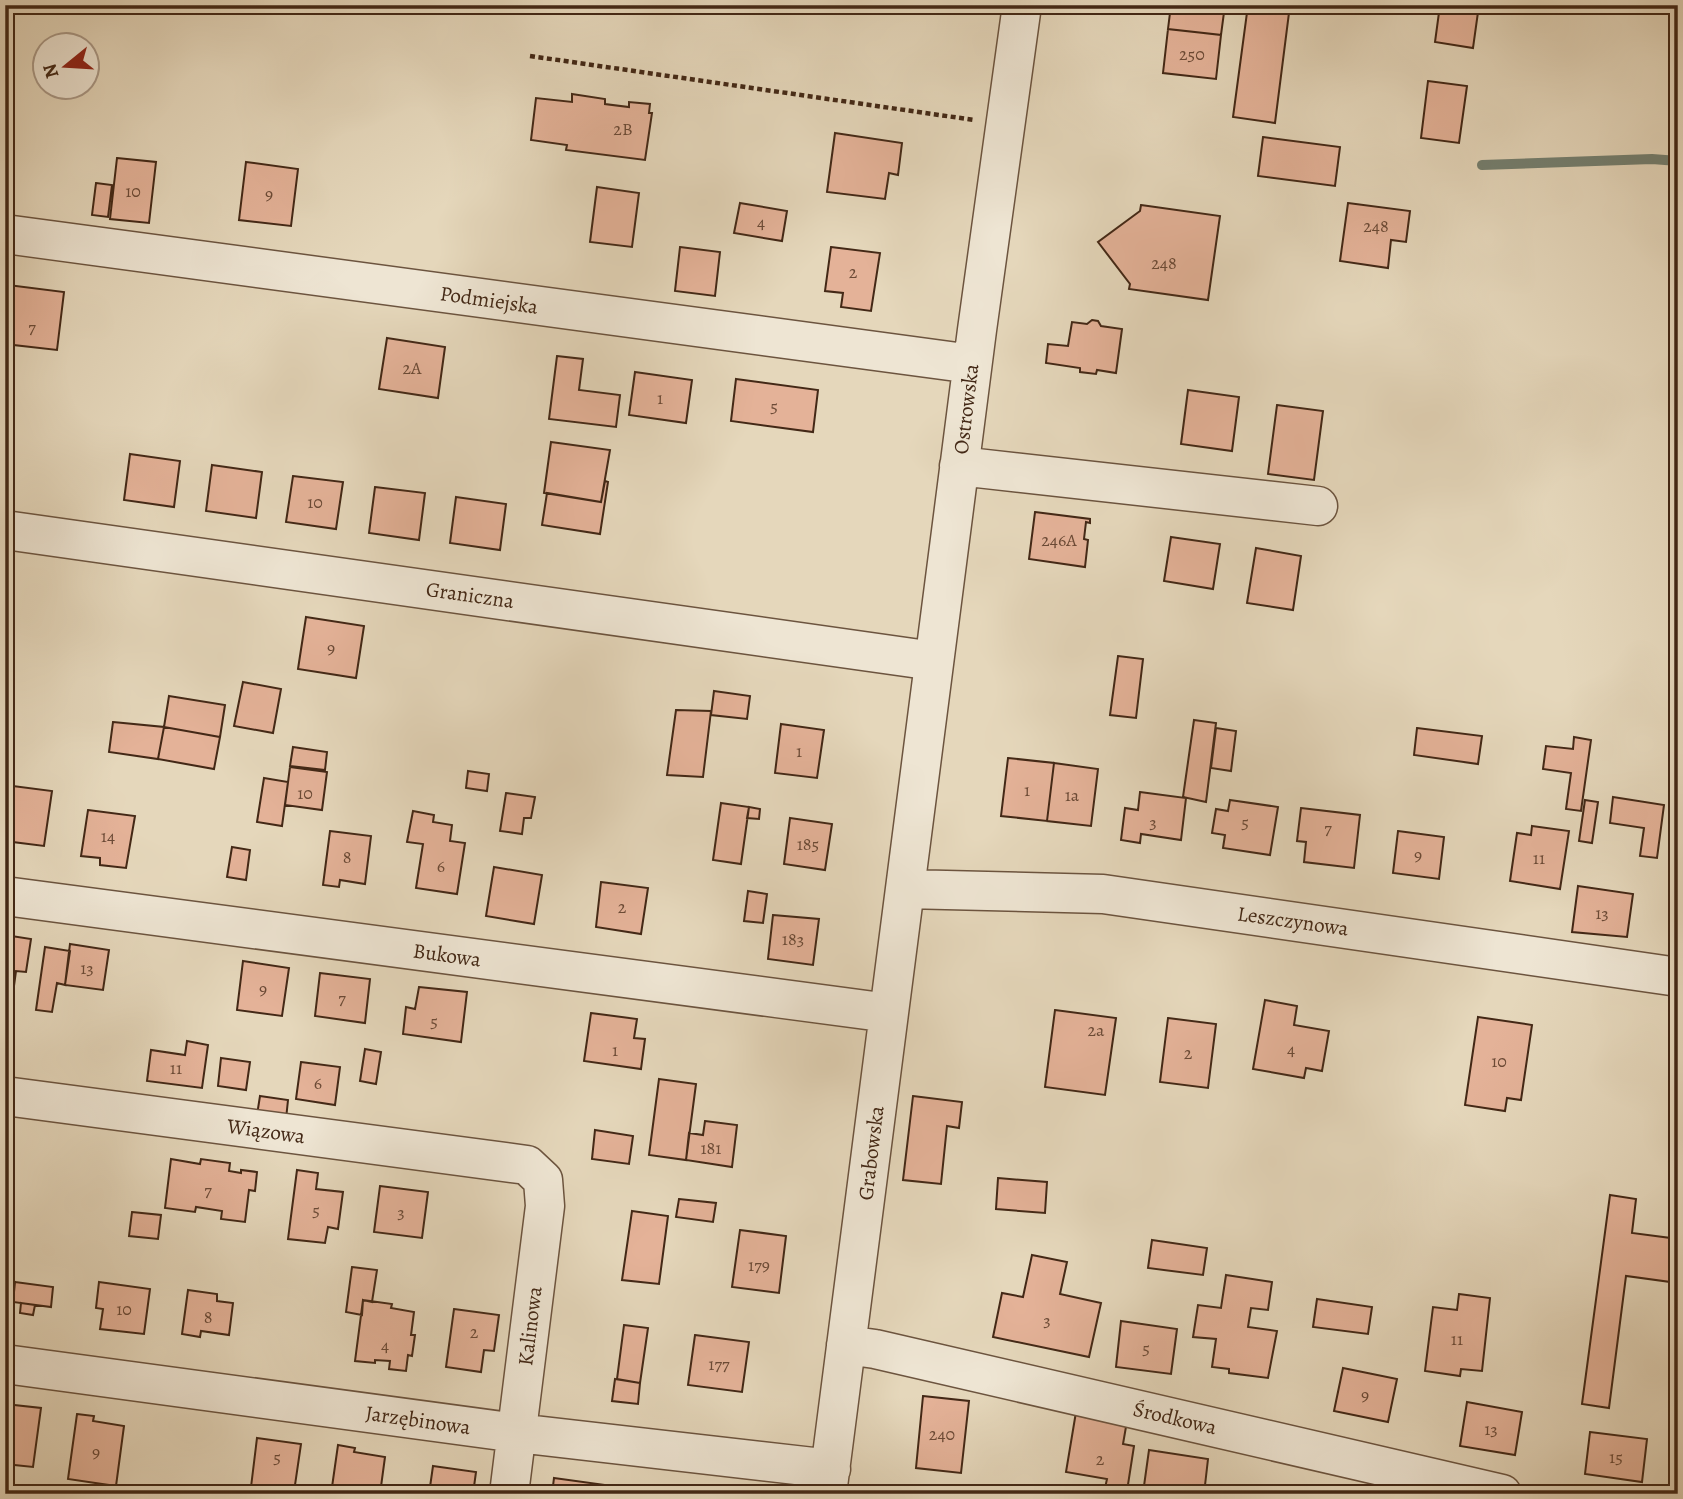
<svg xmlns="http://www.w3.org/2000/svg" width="1683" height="1499" viewBox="0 0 1683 1499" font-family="Alegreya,serif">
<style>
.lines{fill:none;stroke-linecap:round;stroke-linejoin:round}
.stream{stroke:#758071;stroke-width:10}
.building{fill:#e4b298;stroke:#432816;stroke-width:2}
.minor-casing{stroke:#6c543f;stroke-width:41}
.path{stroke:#432816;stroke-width:4.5;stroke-dasharray:5 3.5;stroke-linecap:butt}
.minor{stroke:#eee5d3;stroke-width:38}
.labels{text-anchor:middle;stroke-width:5;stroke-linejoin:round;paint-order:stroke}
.number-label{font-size:18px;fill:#6b4a36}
.street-label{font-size:21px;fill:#432816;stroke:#eee5d3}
</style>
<rect width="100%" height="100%" fill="#e5d7bb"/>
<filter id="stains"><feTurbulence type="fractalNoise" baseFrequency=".00286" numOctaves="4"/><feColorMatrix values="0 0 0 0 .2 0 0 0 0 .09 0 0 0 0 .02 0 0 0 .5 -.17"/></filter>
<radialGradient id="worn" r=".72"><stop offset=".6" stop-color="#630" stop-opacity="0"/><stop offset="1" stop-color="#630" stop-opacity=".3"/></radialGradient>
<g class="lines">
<path class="stream" d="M 1482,165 L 1652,159 L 1678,161"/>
</g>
<path class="building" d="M 1171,5 L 1225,5 L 1221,35 L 1168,29 Z
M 1248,5 L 1290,5 L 1275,123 L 1233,117 Z
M 1440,5 L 1479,5 L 1473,48 L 1435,42 Z
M 1168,29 L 1221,35 L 1216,79 L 1163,73 Z
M 1428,81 L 1467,86 L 1459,143 L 1421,138 Z
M 572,94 L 605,99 L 605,104 L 629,107 L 629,102 L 650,104 L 649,113 L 652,113 L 645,160 L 566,150 L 567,145 L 531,140 L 536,98 L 572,102 Z
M 835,133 L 902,143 L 898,175 L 889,173 L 885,199 L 827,192 Z
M 1263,137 L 1340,147 L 1335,186 L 1258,176 Z
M 117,158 L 156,162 L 149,223 L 110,219 Z
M 246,162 L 298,169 L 291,226 L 239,220 Z
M 96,183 L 112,185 L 108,217 L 92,215 Z
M 597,187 L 639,193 L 632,247 L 590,242 Z
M 740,203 L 787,211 L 782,241 L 734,233 Z
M 1348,203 L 1410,211 L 1406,242 L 1391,240 L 1388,268 L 1340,261 Z
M 1141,205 L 1220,216 L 1208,300 L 1129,289 L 1130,284 L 1098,242 L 1140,211 Z
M 680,247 L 720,252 L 715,296 L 675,291 Z
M 831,247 L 880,253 L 871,311 L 841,307 L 843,293 L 825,291 Z
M 8,285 L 64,292 L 57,350 L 5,344 Z
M 1092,320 L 1098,321 L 1101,326 L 1122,329 L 1116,373 L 1097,370 L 1096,374 L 1080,372 L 1080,368 L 1046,363 L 1048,344 L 1068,346 L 1072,322 L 1087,324 Z
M 387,338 L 445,347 L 438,398 L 379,389 Z
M 557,356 L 583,359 L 579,390 L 620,395 L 616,427 L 549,419 Z
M 635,372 L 692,380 L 686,423 L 629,415 Z
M 736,379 L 818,390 L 813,432 L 731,421 Z
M 1188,390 L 1239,397 L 1232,451 L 1181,444 Z
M 1277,405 L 1323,411 L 1314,480 L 1268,474 Z
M 551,442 L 610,450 L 601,502 L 544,493 Z
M 130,454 L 180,461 L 174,507 L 124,500 Z
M 212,465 L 262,472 L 256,518 L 206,511 Z
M 293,476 L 343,482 L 336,529 L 286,522 Z
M 605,481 L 608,482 L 600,534 L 542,525 L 547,493 L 601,502 Z
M 375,487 L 425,493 L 419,540 L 369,533 Z
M 456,497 L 506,504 L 500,550 L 450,543 Z
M 1035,512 L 1090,519 L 1090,523 L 1086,522 L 1084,539 L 1088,540 L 1085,567 L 1029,559 Z
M 1171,537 L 1220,544 L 1213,589 L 1164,581 Z
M 1256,548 L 1301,556 L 1293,610 L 1247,603 Z
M 306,617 L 364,626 L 356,678 L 298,669 Z
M 1118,656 L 1143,659 L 1136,718 L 1110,715 Z
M 243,682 L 281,689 L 273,733 L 234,726 Z
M 714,691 L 750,696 L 747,719 L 711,715 Z
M 169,696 L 225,705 L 220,737 L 164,727 Z
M 676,710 L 711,711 L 703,777 L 667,775 Z
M 1194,720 L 1216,723 L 1206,802 L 1183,797 Z
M 113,722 L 164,727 L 158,759 L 109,752 Z
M 781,724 L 824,730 L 817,778 L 775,773 Z
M 164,727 L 220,737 L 214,769 L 158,759 Z
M 1216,728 L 1236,731 L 1231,771 L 1211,768 Z
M 1417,728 L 1482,736 L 1478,764 L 1414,755 Z
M 1574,737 L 1591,740 L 1581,811 L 1566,809 L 1571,773 L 1543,769 L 1546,746 L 1573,749 Z
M 293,747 L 327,752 L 325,770 L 290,766 Z
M 1008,758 L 1054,763 L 1047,821 L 1001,816 Z
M 1054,763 L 1098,769 L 1091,826 L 1047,821 Z
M 290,767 L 327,772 L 322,810 L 285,805 Z
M 468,771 L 489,774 L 487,791 L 466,788 Z
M 264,778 L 288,782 L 282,826 L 257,822 Z
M 5,785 L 52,791 L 44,846 L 5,841 Z
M 1140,792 L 1186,798 L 1181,840 L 1141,834 L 1140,843 L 1121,840 L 1125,808 L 1138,810 Z
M 506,793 L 535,797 L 531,818 L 524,818 L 522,834 L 500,831 Z
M 1613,797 L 1664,805 L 1657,858 L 1640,856 L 1644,828 L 1610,823 Z
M 1230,800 L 1278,807 L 1270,855 L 1223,848 L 1225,835 L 1212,833 L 1216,809 L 1228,811 Z
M 1585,800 L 1598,802 L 1592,843 L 1579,841 Z
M 721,803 L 749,807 L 741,864 L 713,860 Z
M 749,807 L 760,809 L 759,819 L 747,818 Z
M 1301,808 L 1360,815 L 1354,868 L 1304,862 L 1306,842 L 1297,841 Z
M 88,810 L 135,816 L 126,868 L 100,865 L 100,858 L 81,856 Z
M 413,811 L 434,815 L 433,822 L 452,825 L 450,841 L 465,843 L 457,894 L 416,888 L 423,844 L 407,842 Z
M 790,818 L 832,824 L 825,870 L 784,864 Z
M 1532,826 L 1569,831 L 1560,889 L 1510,881 L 1517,833 L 1531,835 Z
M 330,831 L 371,836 L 365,884 L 340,880 L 339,887 L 323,885 Z
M 1398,831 L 1444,837 L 1439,879 L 1393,873 Z
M 232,847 L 250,850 L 246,880 L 227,877 Z
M 494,867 L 542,875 L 534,924 L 486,916 Z
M 1678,869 L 1678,920 L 1670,919 Z
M 601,882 L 648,888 L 641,934 L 596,927 Z
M 1578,886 L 1633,894 L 1627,937 L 1572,932 Z
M 748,891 L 767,894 L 763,923 L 744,921 Z
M 773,915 L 819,919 L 813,965 L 768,959 Z
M 5,935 L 31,939 L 26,972 L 16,971 L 14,986 L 5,985 Z
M 70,944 L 109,950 L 103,990 L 65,985 Z
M 45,947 L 70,951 L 65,985 L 57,983 L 52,1012 L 36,1010 Z
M 243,961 L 289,968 L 282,1016 L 237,1010 Z
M 320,973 L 370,979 L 365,1023 L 315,1016 Z
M 419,987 L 467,992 L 461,1042 L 403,1034 L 406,1007 L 415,1009 Z
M 1265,1000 L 1297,1006 L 1294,1025 L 1329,1031 L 1322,1071 L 1306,1068 L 1304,1078 L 1253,1069 Z
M 1055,1010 L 1116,1018 L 1105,1095 L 1045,1087 Z
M 591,1013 L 637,1019 L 634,1038 L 645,1039 L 641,1069 L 584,1061 Z
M 1478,1017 L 1532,1025 L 1521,1100 L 1507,1098 L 1505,1111 L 1465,1105 Z
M 1168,1018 L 1216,1024 L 1208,1088 L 1160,1082 Z
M 187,1041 L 208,1045 L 202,1088 L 147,1081 L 151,1050 L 185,1055 Z
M 365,1049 L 381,1052 L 376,1084 L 360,1081 Z
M 221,1058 L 250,1062 L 246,1090 L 218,1086 Z
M 301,1062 L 340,1067 L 335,1105 L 296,1099 Z
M 659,1079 L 696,1084 L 686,1160 L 649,1155 Z
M 260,1096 L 288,1100 L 286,1119 L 257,1115 Z
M 913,1096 L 962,1102 L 959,1128 L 947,1126 L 941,1184 L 903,1180 Z
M 705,1121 L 737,1125 L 732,1167 L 686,1160 L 689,1133 L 703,1135 Z
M 595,1130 L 633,1136 L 629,1164 L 592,1159 Z
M 171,1159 L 200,1164 L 201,1159 L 230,1163 L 229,1171 L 241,1173 L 241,1170 L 257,1172 L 255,1191 L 249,1190 L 245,1222 L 221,1219 L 222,1211 L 196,1207 L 195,1212 L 165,1208 Z
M 297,1170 L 318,1173 L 316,1189 L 343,1192 L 338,1229 L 328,1227 L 325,1243 L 288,1239 Z
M 998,1178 L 1047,1182 L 1045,1213 L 996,1209 Z
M 380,1186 L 428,1192 L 422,1238 L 374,1232 Z
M 1610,1195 L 1636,1199 L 1632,1233 L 1678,1239 L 1678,1283 L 1626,1276 L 1609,1408 L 1582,1404 Z
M 679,1199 L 716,1203 L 713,1222 L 676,1217 Z
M 632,1211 L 668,1216 L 659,1284 L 622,1280 Z
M 132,1212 L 161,1215 L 158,1239 L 129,1236 Z
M 740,1230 L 786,1236 L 779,1293 L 732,1287 Z
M 1152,1240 L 1207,1248 L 1203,1275 L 1148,1268 Z
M 1032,1255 L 1067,1262 L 1060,1294 L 1101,1303 L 1089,1357 L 993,1337 L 1002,1293 L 1023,1297 Z
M 352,1267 L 377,1270 L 372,1302 L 363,1300 L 362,1315 L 346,1312 Z
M 1226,1275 L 1272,1282 L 1268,1310 L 1251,1308 L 1248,1327 L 1277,1331 L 1268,1378 L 1229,1373 L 1229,1369 L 1212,1367 L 1216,1339 L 1193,1337 L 1198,1305 L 1221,1308 Z
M 5,1281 L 15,1282 L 12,1312 L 5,1311 Z
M 15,1282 L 53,1287 L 51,1307 L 13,1302 Z
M 99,1282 L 150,1289 L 144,1334 L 100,1329 L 103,1309 L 96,1308 Z
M 188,1290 L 217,1294 L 217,1301 L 233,1303 L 229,1335 L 201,1331 L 200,1337 L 182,1334 Z
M 1459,1294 L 1490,1298 L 1482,1371 L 1461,1369 L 1460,1376 L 1425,1371 L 1433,1307 L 1457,1310 Z
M 1317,1299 L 1372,1307 L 1368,1334 L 1313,1327 Z
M 363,1300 L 392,1304 L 391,1308 L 414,1312 L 411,1335 L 415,1335 L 412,1356 L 408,1355 L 406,1371 L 389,1369 L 390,1361 L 375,1360 L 375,1363 L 355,1361 Z
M 21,1303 L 35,1305 L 33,1315 L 20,1313 Z
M 454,1309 L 499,1315 L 494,1351 L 484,1350 L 481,1372 L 446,1367 Z
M 1121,1321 L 1177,1329 L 1171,1374 L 1116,1367 Z
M 624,1325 L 648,1328 L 640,1383 L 617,1379 Z
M 695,1335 L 749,1342 L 742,1392 L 688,1385 Z
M 1343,1368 L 1397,1379 L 1388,1422 L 1334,1411 Z
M 615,1379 L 640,1383 L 638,1404 L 612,1401 Z
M 923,1396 L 969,1401 L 961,1473 L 916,1468 Z
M 1467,1402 L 1522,1412 L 1515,1455 L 1460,1446 Z
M 5,1404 L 41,1408 L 33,1467 L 5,1464 Z
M 1076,1412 L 1127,1421 L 1123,1444 L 1134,1446 L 1127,1491 L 1124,1494 L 1108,1494 L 1105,1488 L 1107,1479 L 1066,1472 Z
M 77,1414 L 94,1416 L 93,1421 L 124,1426 L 116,1486 L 68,1479 Z
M 1590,1432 L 1647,1439 L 1642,1482 L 1585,1474 Z
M 257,1438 L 301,1444 L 294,1492 L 251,1487 Z
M 338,1445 L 355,1448 L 354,1452 L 385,1457 L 380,1494 L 331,1494 Z
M 1149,1450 L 1208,1459 L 1204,1494 L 1143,1493 Z
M 433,1466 L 476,1472 L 473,1494 L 429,1494 Z
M 554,1478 L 620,1487 L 620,1494 L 552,1494 Z
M 620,1487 L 651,1491 L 650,1494 L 620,1494 Z
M 1273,1488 L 1332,1493 L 1332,1494 L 1273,1494 Z"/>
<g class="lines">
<g class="minor-casing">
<path id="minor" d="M 5,234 L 972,364
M 959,466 L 1318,506
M 5,530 L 934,661
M 905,889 L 1103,894 L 1678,977
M 5,896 L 889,1013
M 5,1096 L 527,1165 L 543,1180 L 545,1206 L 509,1494
M 846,1345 L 875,1349 L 1502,1494
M 5,1364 L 517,1433 L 831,1469
M 827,1494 L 977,330 L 1022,5"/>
</g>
<path class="path" d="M 530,56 L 974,120"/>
<use href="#minor" class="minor"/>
</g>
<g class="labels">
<g class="number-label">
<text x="1192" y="60">250</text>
<text x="623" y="135">2B</text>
<text x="133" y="197">10</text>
<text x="269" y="200">9</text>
<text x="761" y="228">4</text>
<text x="1376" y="232">248</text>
<text x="1164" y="269">248</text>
<text x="853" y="278">2</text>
<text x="32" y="333">7</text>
<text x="412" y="374">2A</text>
<text x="660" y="404">1</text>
<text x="774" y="412">5</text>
<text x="315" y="508">10</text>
<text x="1059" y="546">246A</text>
<text x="331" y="654">9</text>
<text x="799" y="757">1</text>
<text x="1027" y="796">1</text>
<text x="305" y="799">10</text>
<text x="1072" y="801">1a</text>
<text x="1153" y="828">3</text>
<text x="1245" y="828">5</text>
<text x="1328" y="834">7</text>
<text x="108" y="842">14</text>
<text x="808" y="850">185</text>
<text x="1418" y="861">9</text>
<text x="347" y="863">8</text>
<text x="1539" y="864">11</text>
<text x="441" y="872">6</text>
<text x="622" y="913">2</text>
<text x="1602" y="919">13</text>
<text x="793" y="945">183</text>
<text x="87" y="974">13</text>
<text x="263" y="995">9</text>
<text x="342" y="1004">7</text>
<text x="434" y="1027">5</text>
<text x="1096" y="1036">2a</text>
<text x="1291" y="1055">4</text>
<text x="615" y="1056">1</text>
<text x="1188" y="1059">2</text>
<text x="1499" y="1067">10</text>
<text x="176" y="1074">11</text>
<text x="318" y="1089">6</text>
<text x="711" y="1154">181</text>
<text x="208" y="1196">7</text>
<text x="316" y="1216">5</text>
<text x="401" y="1218">3</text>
<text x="759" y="1271">179</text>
<text x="124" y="1315">10</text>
<text x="208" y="1323">8</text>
<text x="1047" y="1326">3</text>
<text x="474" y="1338">2</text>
<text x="1457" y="1345">11</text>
<text x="385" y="1351">4</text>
<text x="1146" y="1354">5</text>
<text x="719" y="1370">177</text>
<text x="1365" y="1401">9</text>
<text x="1491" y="1435">13</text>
<text x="942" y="1440">240</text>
<text x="96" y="1458">9</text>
<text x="277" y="1463">5</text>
<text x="1616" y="1463">15</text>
<text x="1100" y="1465">2</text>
</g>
<g class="street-label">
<text transform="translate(489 300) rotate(8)" y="7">Podmiejska</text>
<text transform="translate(966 409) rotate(-83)" y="7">Ostrowska</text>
<text transform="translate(470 595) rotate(8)" y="7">Graniczna</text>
<text transform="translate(1293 921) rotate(8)" y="7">Leszczynowa</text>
<text transform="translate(447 955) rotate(8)" y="7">Bukowa</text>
<text transform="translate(266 1131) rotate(8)" y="7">Wiązowa</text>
<text transform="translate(871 1153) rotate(-83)" y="7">Grabowska</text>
<text transform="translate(530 1326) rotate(-83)" y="7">Kalinowa</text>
<text transform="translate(1175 1418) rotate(13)" y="7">Środkowa</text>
<text transform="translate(418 1420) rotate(8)" y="7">Jarzębinowa</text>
</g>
</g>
<rect width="1683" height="1499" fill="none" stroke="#e5d7bb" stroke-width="28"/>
<rect x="7" y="7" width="1669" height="1485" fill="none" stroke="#432816" stroke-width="3.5"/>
<rect x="14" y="14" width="1655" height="1471" fill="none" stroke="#432816" stroke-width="2"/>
<g transform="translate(66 66) rotate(252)"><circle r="33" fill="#eee5d3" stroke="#aa9987" stroke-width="2"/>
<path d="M0-5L12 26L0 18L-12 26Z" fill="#8f2418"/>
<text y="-10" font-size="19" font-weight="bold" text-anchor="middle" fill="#432816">N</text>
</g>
<rect width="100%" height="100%" filter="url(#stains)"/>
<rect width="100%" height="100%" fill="url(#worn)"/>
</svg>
